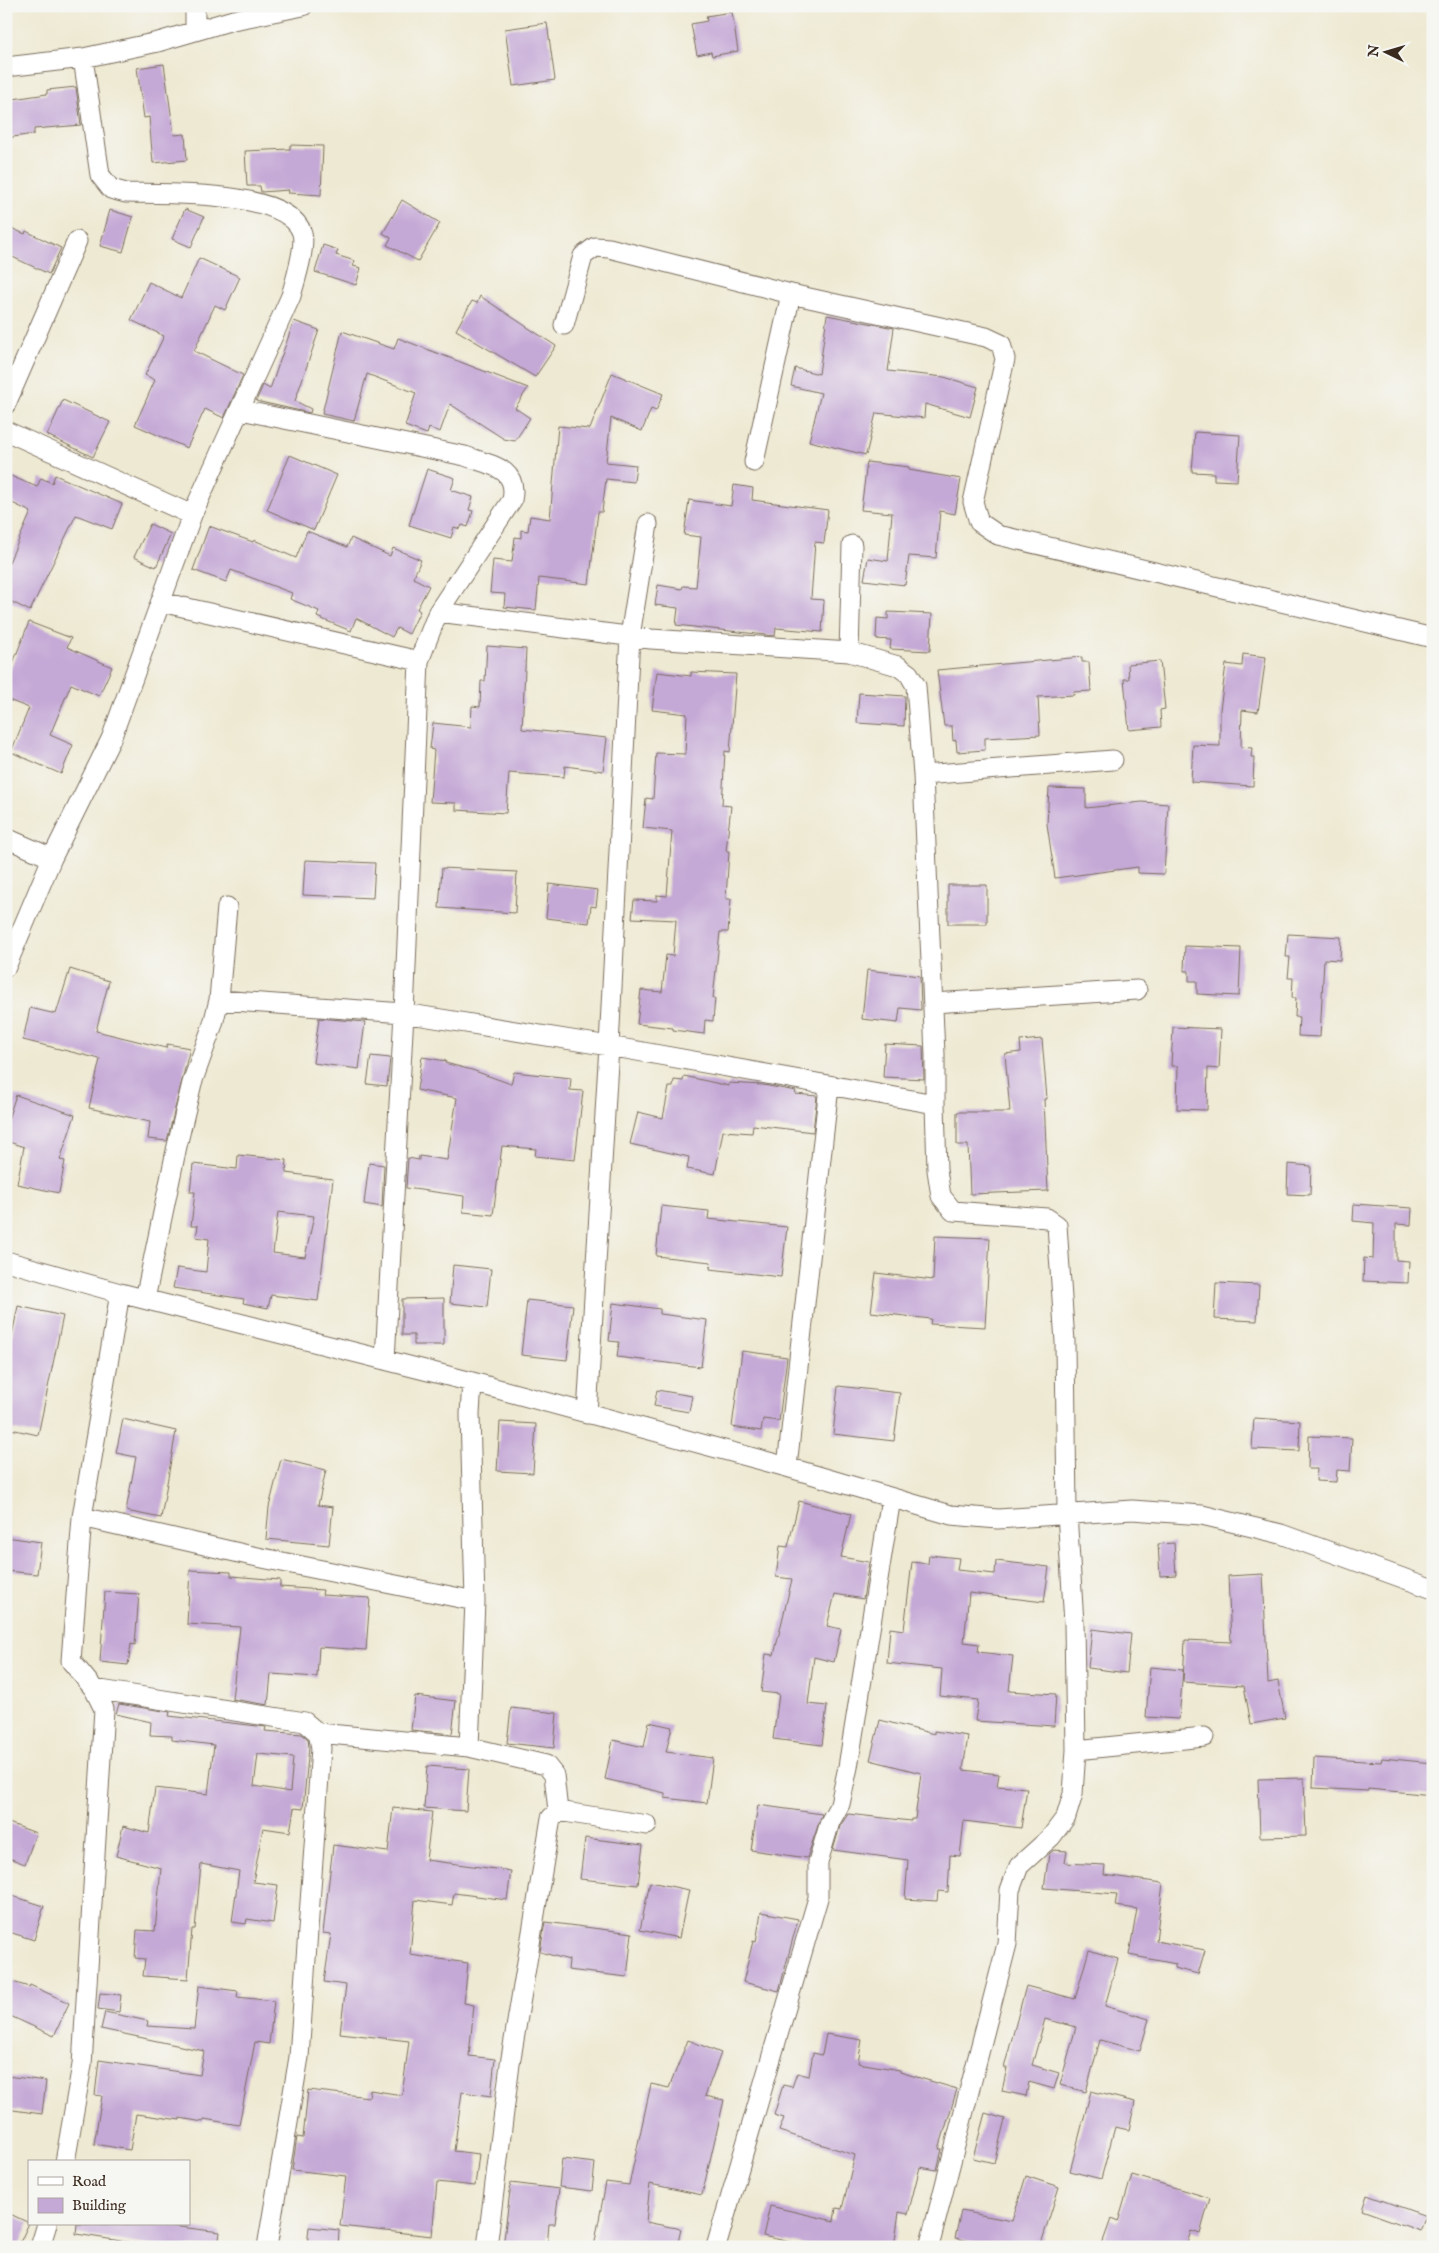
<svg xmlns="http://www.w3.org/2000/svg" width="1439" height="2253" viewBox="0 0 1439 2253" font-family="'IM FELL English',serif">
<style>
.building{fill:#c4a8d6;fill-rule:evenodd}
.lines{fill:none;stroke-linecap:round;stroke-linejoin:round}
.street-casing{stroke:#7a6d5d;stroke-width:21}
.street{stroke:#fff;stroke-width:19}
</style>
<rect width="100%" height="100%" fill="#f6f6f2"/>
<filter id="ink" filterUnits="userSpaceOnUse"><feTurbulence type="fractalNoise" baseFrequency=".02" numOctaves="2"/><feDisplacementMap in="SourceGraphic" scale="10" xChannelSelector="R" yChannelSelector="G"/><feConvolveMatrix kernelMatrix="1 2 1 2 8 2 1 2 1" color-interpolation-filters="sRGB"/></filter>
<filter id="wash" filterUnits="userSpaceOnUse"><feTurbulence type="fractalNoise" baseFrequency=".0096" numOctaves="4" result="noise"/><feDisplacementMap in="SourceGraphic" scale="20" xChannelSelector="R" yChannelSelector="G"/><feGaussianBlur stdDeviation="1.12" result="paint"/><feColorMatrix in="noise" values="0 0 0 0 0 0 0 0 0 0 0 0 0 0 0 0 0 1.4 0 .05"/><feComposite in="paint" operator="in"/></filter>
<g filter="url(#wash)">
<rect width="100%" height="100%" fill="#eee9d2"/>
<g id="blocks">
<path class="building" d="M 732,12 L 738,51 L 712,56 L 711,52 L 697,55 L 691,24 L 707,21 L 706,16 Z
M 547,23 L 555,80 L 513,86 L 505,29 Z
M 164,64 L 174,135 L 185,134 L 187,160 L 153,163 L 149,117 L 144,118 L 137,68 Z
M 76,87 L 81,125 L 34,129 L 34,134 L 6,138 L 6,100 L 47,94 L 47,90 Z
M 290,145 L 323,146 L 321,195 L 288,193 L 289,190 L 261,192 L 260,186 L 247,186 L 245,151 L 290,149 Z
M 402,200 L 440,223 L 418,261 L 387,245 L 391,238 L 383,233 Z
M 185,209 L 204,217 L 191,247 L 172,239 Z
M 110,210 L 133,217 L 123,252 L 100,246 Z
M 6,226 L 25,234 L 26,231 L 61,248 L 49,274 L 6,254 Z
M 323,245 L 338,250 L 336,255 L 355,261 L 353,266 L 361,268 L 356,285 L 315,272 Z
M 199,258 L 240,277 L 225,310 L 215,305 L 194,351 L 243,375 L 224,418 L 205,409 L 187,448 L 135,425 L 155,380 L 145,375 L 164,336 L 131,320 L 149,282 L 181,298 Z
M 480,296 L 556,346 L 535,377 L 456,330 L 472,301 L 477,303 Z
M 827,315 L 894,328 L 888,371 L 944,377 L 978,387 L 970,417 L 925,404 L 924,418 L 876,413 L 866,455 L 809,441 L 821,393 L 791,386 L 795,368 L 819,374 Z
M 294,321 L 319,330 L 295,401 L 311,409 L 310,413 L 256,401 L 263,385 L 270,389 Z
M 342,331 L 394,349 L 398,338 L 528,388 L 515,408 L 530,418 L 515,441 L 504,439 L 450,404 L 440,432 L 429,428 L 427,434 L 405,426 L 416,393 L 367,374 L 354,421 L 322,414 Z
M 612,373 L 663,394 L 656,411 L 651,409 L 642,431 L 611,418 L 606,462 L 636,465 L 634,482 L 606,479 L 602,512 L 598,512 L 589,584 L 539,578 L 536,610 L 504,607 L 505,594 L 490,593 L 493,560 L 512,562 L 515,537 L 521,538 L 521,530 L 528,531 L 530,516 L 550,519 L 558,426 L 590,429 Z
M 63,400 L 110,422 L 93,457 L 47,435 Z
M 1195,432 L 1240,435 L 1237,481 L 1214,480 L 1214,473 L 1192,472 Z
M 290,455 L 337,475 L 314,530 L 267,510 Z
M 867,462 L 909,467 L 909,470 L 961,479 L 955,514 L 940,511 L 936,558 L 909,556 L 905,585 L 864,580 L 868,558 L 888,561 L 892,513 L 861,510 Z
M 427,469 L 455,478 L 451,490 L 473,497 L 469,510 L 473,511 L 468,527 L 462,525 L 460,529 L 454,527 L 451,538 L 409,525 Z
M 6,474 L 37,487 L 41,478 L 52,483 L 55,475 L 122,504 L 112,529 L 76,515 L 30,611 L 6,599 L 6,569 L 31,512 L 6,500 Z
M 734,485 L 753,488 L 752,500 L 828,510 L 824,543 L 815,542 L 811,599 L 824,600 L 822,632 L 776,628 L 775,636 L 676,625 L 678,608 L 655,605 L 658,585 L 682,589 L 683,586 L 696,587 L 701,537 L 684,535 L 689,500 L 731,506 Z
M 150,524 L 171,534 L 156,567 L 134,557 Z
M 209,526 L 253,542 L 254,540 L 296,558 L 307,531 L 347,547 L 351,538 L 390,556 L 393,548 L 421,560 L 413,578 L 429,586 L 417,609 L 420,611 L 409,634 L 397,628 L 392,637 L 356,618 L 351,631 L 317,617 L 319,611 L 290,599 L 292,593 L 231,570 L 226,582 L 193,570 Z
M 888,612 L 932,614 L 930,651 L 890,649 L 891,640 L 876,639 L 877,618 L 888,619 Z
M 29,622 L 71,638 L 67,647 L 112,667 L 99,696 L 71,684 L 50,735 L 73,745 L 61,774 L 11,752 L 29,708 L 6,699 L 6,681 Z
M 487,646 L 526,649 L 522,729 L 607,738 L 603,771 L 565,766 L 564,777 L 509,773 L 506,813 L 456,810 L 456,803 L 430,802 L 434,750 L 430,749 L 433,723 L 471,727 L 472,706 L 480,707 L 481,681 L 485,681 Z
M 1243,654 L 1266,657 L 1258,712 L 1242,710 L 1241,747 L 1252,748 L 1251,757 L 1254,757 L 1253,786 L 1191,782 L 1193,745 L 1220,746 L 1220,710 L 1226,664 L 1242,666 Z
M 1082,657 L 1082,662 L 1089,662 L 1091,691 L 1073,692 L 1074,695 L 1038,697 L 1040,735 L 985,738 L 985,750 L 957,752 L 956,740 L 953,741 L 952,726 L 944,726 L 937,670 Z
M 1160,661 L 1165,709 L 1160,710 L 1161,727 L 1129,730 L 1124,679 L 1129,679 L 1128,664 Z
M 657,672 L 691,676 L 691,672 L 736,674 L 730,752 L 725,751 L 722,805 L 731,806 L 726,851 L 729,851 L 726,899 L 731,899 L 728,932 L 720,932 L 713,998 L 715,998 L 713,1021 L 705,1020 L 704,1034 L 673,1030 L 673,1028 L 637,1024 L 641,990 L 662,992 L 666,955 L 673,956 L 676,920 L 632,918 L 634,900 L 657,901 L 657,895 L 667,896 L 672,831 L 643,828 L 646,798 L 653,799 L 656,753 L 685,754 L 687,714 L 652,710 Z
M 859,693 L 905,696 L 904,726 L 857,723 Z
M 1049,788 L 1086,789 L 1086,808 L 1142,802 L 1168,804 L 1164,874 L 1138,873 L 1138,867 L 1055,878 L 1047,824 Z
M 305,860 L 375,863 L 373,898 L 303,895 Z
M 442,868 L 517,872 L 515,913 L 439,908 Z
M 549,884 L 598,890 L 596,907 L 591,906 L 589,923 L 546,918 Z
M 948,885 L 987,885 L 987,924 L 948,924 Z
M 1288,934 L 1341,937 L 1340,960 L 1324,959 L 1320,1037 L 1298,1036 L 1299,1017 L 1295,1017 L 1296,998 L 1292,998 L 1293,978 L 1288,978 L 1290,957 L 1286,957 Z
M 1185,946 L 1241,948 L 1239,996 L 1197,994 L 1197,981 L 1189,981 L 1189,971 L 1184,971 Z
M 70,969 L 109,981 L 96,1031 L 166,1048 L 167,1044 L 190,1048 L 167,1141 L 148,1139 L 150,1122 L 89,1108 L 100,1059 L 23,1040 L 30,1008 L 56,1014 Z
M 867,970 L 920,976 L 921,1010 L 900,1008 L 898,1023 L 862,1019 Z
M 319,1018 L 365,1022 L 359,1069 L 313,1063 Z
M 1173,1027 L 1221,1029 L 1219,1069 L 1208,1068 L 1207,1110 L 1177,1109 L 1178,1066 L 1171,1066 Z
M 1042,1039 L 1047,1099 L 1044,1099 L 1048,1191 L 970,1194 L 968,1145 L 957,1145 L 957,1112 L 1010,1112 L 1005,1054 L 1021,1052 L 1020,1041 Z
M 885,1044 L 923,1046 L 924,1079 L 883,1077 Z
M 371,1056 L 390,1058 L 387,1086 L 367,1084 Z
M 422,1057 L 446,1061 L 445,1063 L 472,1070 L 511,1084 L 514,1072 L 571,1078 L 570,1090 L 583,1091 L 575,1160 L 535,1156 L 536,1149 L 502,1146 L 493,1215 L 463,1212 L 464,1196 L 406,1188 L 408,1158 L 419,1160 L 419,1156 L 447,1160 L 457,1098 L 417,1090 Z
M 684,1076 L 729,1086 L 729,1083 L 763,1085 L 796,1091 L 795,1094 L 817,1096 L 813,1132 L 753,1125 L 752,1133 L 723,1131 L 715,1174 L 687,1169 L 689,1157 L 630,1144 L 638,1112 L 663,1118 L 669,1087 L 673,1087 L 674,1080 L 683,1081 Z
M 16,1095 L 75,1115 L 60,1160 L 65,1161 L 59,1193 L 17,1184 L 24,1147 L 6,1141 L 6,1125 Z
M 238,1155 L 287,1160 L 286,1173 L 333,1179 L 318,1301 L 271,1295 L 268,1308 L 243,1303 L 244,1299 L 173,1288 L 177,1268 L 206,1272 L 209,1239 L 196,1237 L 198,1226 L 191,1226 L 195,1192 L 190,1192 L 193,1164 L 237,1169 ZM 278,1212 L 314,1216 L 305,1257 L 273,1253 Z
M 369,1163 L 384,1165 L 382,1207 L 364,1204 Z
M 1288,1164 L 1311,1166 L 1310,1195 L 1287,1194 Z
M 1354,1204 L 1412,1208 L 1411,1225 L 1396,1224 L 1396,1260 L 1409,1261 L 1408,1283 L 1363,1281 L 1364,1258 L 1373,1259 L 1374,1223 L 1353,1221 Z
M 661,1206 L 709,1211 L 708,1219 L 787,1227 L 781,1277 L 710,1269 L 711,1262 L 656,1256 Z
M 935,1236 L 990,1238 L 985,1327 L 930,1324 L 931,1319 L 871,1312 L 876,1273 L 933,1280 Z
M 453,1265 L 491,1269 L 487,1307 L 450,1303 Z
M 1216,1283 L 1259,1285 L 1257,1321 L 1214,1319 Z
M 444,1298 L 444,1345 L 414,1345 L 414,1335 L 402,1335 L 402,1299 Z
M 527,1300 L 573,1305 L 567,1360 L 521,1355 Z
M 613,1303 L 660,1309 L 660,1314 L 707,1320 L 701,1367 L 617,1357 L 619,1342 L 609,1341 Z
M 18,1306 L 63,1316 L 38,1435 L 6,1428 L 6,1364 Z
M 742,1351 L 787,1357 L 779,1421 L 763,1419 L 761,1431 L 732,1427 Z
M 838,1386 L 900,1393 L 894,1441 L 833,1434 Z
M 657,1390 L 692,1396 L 689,1412 L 654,1406 Z
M 1254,1418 L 1300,1421 L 1299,1451 L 1252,1449 Z
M 123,1419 L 176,1431 L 161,1518 L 126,1511 L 136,1457 L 116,1453 Z
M 500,1422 L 536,1424 L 533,1473 L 497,1471 Z
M 1309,1436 L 1352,1438 L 1350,1471 L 1337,1470 L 1336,1482 L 1316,1481 L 1317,1469 L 1308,1469 Z
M 281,1459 L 326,1470 L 318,1505 L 333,1507 L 329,1545 L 266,1539 L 269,1507 Z
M 799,1501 L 851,1514 L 841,1557 L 869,1562 L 863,1599 L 835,1594 L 827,1626 L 841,1629 L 834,1662 L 814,1657 L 808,1704 L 827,1706 L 822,1745 L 773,1739 L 779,1694 L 761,1692 L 766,1654 L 774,1655 L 792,1579 L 776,1577 L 780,1546 L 788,1547 Z
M 6,1537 L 41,1542 L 37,1574 L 6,1571 Z
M 1174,1543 L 1176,1575 L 1160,1576 L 1158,1544 Z
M 929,1555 L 959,1558 L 957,1570 L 995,1574 L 996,1561 L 1049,1567 L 1044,1602 L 969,1593 L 964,1642 L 979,1644 L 978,1652 L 1013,1656 L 1009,1691 L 1056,1694 L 1054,1726 L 975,1721 L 978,1700 L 940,1696 L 942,1669 L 887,1663 L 890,1628 L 904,1630 L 912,1562 L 928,1564 Z
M 190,1570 L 231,1572 L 231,1576 L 280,1580 L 280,1587 L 323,1590 L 322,1595 L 370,1598 L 366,1650 L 319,1647 L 317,1677 L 271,1674 L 268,1705 L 232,1699 L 240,1627 L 187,1624 Z
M 1263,1574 L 1268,1683 L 1278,1681 L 1285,1718 L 1251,1724 L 1244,1686 L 1183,1682 L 1185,1640 L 1231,1642 L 1228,1576 Z
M 105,1592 L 139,1594 L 135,1645 L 131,1644 L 128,1665 L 100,1662 Z
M 1092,1629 L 1131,1634 L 1127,1673 L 1088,1668 Z
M 1150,1667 L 1183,1670 L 1179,1719 L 1146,1717 Z
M 415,1696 L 456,1701 L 452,1734 L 411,1730 Z
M 119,1704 L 170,1712 L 169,1716 L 266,1727 L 265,1731 L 302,1734 L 308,1739 L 309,1747 L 303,1809 L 294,1808 L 290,1832 L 263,1828 L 253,1882 L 278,1885 L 273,1923 L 247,1919 L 246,1924 L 232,1922 L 239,1871 L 201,1864 L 195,1929 L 192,1929 L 188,1979 L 143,1976 L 145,1959 L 135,1958 L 137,1930 L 155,1931 L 161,1868 L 116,1856 L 123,1826 L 149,1833 L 155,1788 L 208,1794 L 214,1745 L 172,1740 L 172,1736 L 150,1735 L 151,1722 L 116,1714 ZM 258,1754 L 293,1757 L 290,1792 L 254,1786 Z
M 511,1708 L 557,1713 L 554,1748 L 507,1743 Z
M 880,1720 L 934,1734 L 934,1731 L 968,1736 L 963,1770 L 999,1774 L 997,1786 L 1027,1788 L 1021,1828 L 964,1821 L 960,1856 L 950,1855 L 948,1892 L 938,1891 L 937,1901 L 905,1899 L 908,1860 L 833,1850 L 840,1826 L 848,1814 L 911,1821 L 911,1819 L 915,1819 L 921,1773 L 870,1760 Z
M 649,1722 L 672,1727 L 666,1752 L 713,1758 L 707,1803 L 665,1798 L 665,1793 L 605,1779 L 613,1740 L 644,1747 Z
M 1314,1758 L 1381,1762 L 1382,1758 L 1433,1763 L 1433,1795 L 1368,1789 L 1368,1791 L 1313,1788 Z
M 427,1766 L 469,1769 L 466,1811 L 424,1808 Z
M 1304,1778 L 1306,1836 L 1260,1837 L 1258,1779 Z
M 758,1805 L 822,1814 L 807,1858 L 751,1850 Z
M 393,1808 L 432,1812 L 426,1860 L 511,1871 L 507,1900 L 454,1893 L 452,1905 L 415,1900 L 410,1955 L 468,1963 L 464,2003 L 474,2005 L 469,2056 L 495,2059 L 491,2096 L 462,2092 L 454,2151 L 479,2154 L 475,2186 L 437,2182 L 432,2236 L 340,2226 L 346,2176 L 292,2170 L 297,2137 L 303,2138 L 308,2090 L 369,2097 L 370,2090 L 402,2095 L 409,2041 L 340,2033 L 346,1985 L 324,1982 L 331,1934 L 323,1933 L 333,1845 L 388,1852 Z
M 6,1822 L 36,1833 L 25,1864 L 6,1857 Z
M 585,1838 L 643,1845 L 638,1885 L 580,1879 Z
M 1054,1850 L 1067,1851 L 1065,1863 L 1105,1865 L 1104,1875 L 1163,1883 L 1156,1941 L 1205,1950 L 1198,1974 L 1174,1968 L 1176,1964 L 1129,1955 L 1137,1909 L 1115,1906 L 1117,1894 L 1044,1888 L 1049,1854 Z
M 650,1882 L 689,1890 L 679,1938 L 640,1930 Z
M 6,1894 L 44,1906 L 34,1940 L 6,1931 Z
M 761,1912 L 798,1919 L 779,1991 L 743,1982 L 753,1941 L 756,1942 Z
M 545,1922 L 632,1933 L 627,1977 L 568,1970 L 569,1960 L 540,1952 Z
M 1089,1950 L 1118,1959 L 1105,2006 L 1149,2019 L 1140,2051 L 1100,2040 L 1086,2092 L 1060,2085 L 1076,2027 L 1045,2019 L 1032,2065 L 1059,2073 L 1054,2089 L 1029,2082 L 1026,2096 L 1002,2091 L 1007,2068 L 1004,2068 L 1026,1986 L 1075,1999 Z
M 6,1980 L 29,1987 L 30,1985 L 69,2003 L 54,2036 L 6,2014 Z
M 199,1986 L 238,1991 L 237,1997 L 274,2001 L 269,2044 L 255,2042 L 239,2125 L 204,2119 L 203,2122 L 180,2118 L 180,2120 L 136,2114 L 130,2150 L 94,2144 L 102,2096 L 95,2095 L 99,2060 L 200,2075 L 204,2051 L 101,2029 L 105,2012 L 148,2021 L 147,2026 L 194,2029 Z
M 100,1993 L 121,1995 L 119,2012 L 98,2009 Z
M 826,2034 L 862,2040 L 858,2063 L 900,2070 L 900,2072 L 957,2089 L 939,2149 L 942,2149 L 937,2170 L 920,2167 L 908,2214 L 899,2212 L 894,2247 L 812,2247 L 763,2236 L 770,2206 L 834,2221 L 836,2208 L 842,2209 L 855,2155 L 779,2131 L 784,2118 L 774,2115 L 783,2085 L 792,2087 L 797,2073 L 809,2076 L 813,2053 L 822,2055 Z
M 688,2040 L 721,2053 L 705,2096 L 724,2100 L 702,2195 L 650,2184 L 646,2222 L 681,2229 L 677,2247 L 594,2247 L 606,2182 L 629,2185 L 651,2084 L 669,2088 Z
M 6,2076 L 46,2081 L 42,2114 L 6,2109 Z
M 1091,2091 L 1135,2102 L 1129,2130 L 1115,2127 L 1101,2179 L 1070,2171 Z
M 985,2113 L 1005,2119 L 994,2163 L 973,2158 Z
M 562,2159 L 595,2163 L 592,2191 L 559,2187 Z
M 1132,2175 L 1210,2198 L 1200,2234 L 1191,2231 L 1186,2247 L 1101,2247 L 1111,2219 L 1118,2222 Z
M 1026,2176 L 1059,2187 L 1040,2247 L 999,2247 L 955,2238 L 961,2211 L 1012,2221 Z
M 511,2183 L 559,2189 L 555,2224 L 549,2224 L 547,2247 L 503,2247 Z
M 1367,2195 L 1426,2216 L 1420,2231 L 1362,2210 Z
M 6,2212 L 29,2223 L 18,2247 L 6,2247 Z
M 77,2224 L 156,2224 L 220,2232 L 218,2247 L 160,2247 L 76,2234 Z
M 309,2227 L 339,2230 L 338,2247 L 307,2247 Z"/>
</g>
</g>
<g filter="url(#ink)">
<use href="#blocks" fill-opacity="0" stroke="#7a6d5d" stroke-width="1"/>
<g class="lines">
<g class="street-casing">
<path id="street" d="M 195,6 L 195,30
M 6,67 L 83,58 L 158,42 L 233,20 L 303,6
M 564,325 L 583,256 L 595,247 L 609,248 L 791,294 L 986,337 L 1001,344 L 1005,359 L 973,502 L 979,522 L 998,535 L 1433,638
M 6,404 L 77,241
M 241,410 L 465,456 C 489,465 519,467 512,500 L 438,612 L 419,661 L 404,1013 L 385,1360
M 6,431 L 192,515
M 754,462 L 791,294
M 161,602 L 419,661
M 438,612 L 651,639 L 849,652 L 898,666 L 909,674 L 916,686 L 923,775 L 935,1055 L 935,1104 L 937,1170 L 941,1196 L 953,1211 L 1047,1218 L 1057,1225 L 1065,1342 L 1067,1513 L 1074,1623 L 1076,1750 L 1073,1794 L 1066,1817 L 1051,1837 L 1019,1866 L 1010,1890 L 1007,1944 L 929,2247
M 849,652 L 852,545
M 923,775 L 1113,760
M 6,838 L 52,858
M 6,967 L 52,858 L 111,739 L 192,515 L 291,296 C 295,281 306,248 302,233 C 288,189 164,194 126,193 L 111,189 L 100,175 L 83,58
M 219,1000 L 404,1013 L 609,1046 L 935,1104
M 933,1003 L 1137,990
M 6,1261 L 120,1293 L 472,1382 L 787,1467 L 951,1515 L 998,1519 L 1132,1510 L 1202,1515 L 1281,1534 L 1433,1589
M 145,1299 L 177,1146 L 192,1083 L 213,1024 L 219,1000 L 227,907
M 587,1414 L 609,1046 L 630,636 L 648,524
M 787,1467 L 829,1086
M 82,1517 L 248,1555 L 475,1601
M 94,1689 L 305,1722 L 318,1733 L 469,1747 L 546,1765 L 554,1775 L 558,1811 L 551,1818 L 510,2064 L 487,2247
M 469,1747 L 475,1601 L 470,1414 L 472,1382
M 1076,1750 L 1204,1737
M 558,1811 L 647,1825
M 65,2162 L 82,2065 L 104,1709 L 94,1689 L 71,1661 L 82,1517 L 120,1293
M 40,2247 L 47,2224
M 267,2247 L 299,2057 L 321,1748 L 318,1733
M 716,2247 L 818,1898 L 818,1862 L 830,1822 L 840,1804 L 848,1767 L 891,1498"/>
</g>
<use href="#street" class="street"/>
</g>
</g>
<rect width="1439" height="2253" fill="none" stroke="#f6f6f2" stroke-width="25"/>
<rect x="28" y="2160" width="162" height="65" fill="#f6f6f2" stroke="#aba49d"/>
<rect x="38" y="2177" width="25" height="8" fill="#ffffff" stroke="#aba49d"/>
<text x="72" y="2186" font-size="15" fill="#3b2a1e">Road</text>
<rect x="38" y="2198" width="25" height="15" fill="#c4a8d6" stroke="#aba49d"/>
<text x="72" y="2210" font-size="15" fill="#3b2a1e">Building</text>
<g transform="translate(1386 52) rotate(275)" stroke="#f6f6f2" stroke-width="4" paint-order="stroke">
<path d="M0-4L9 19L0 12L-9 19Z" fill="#3b2a1e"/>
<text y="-8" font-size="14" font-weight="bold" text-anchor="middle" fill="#3b2a1e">N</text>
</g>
</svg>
